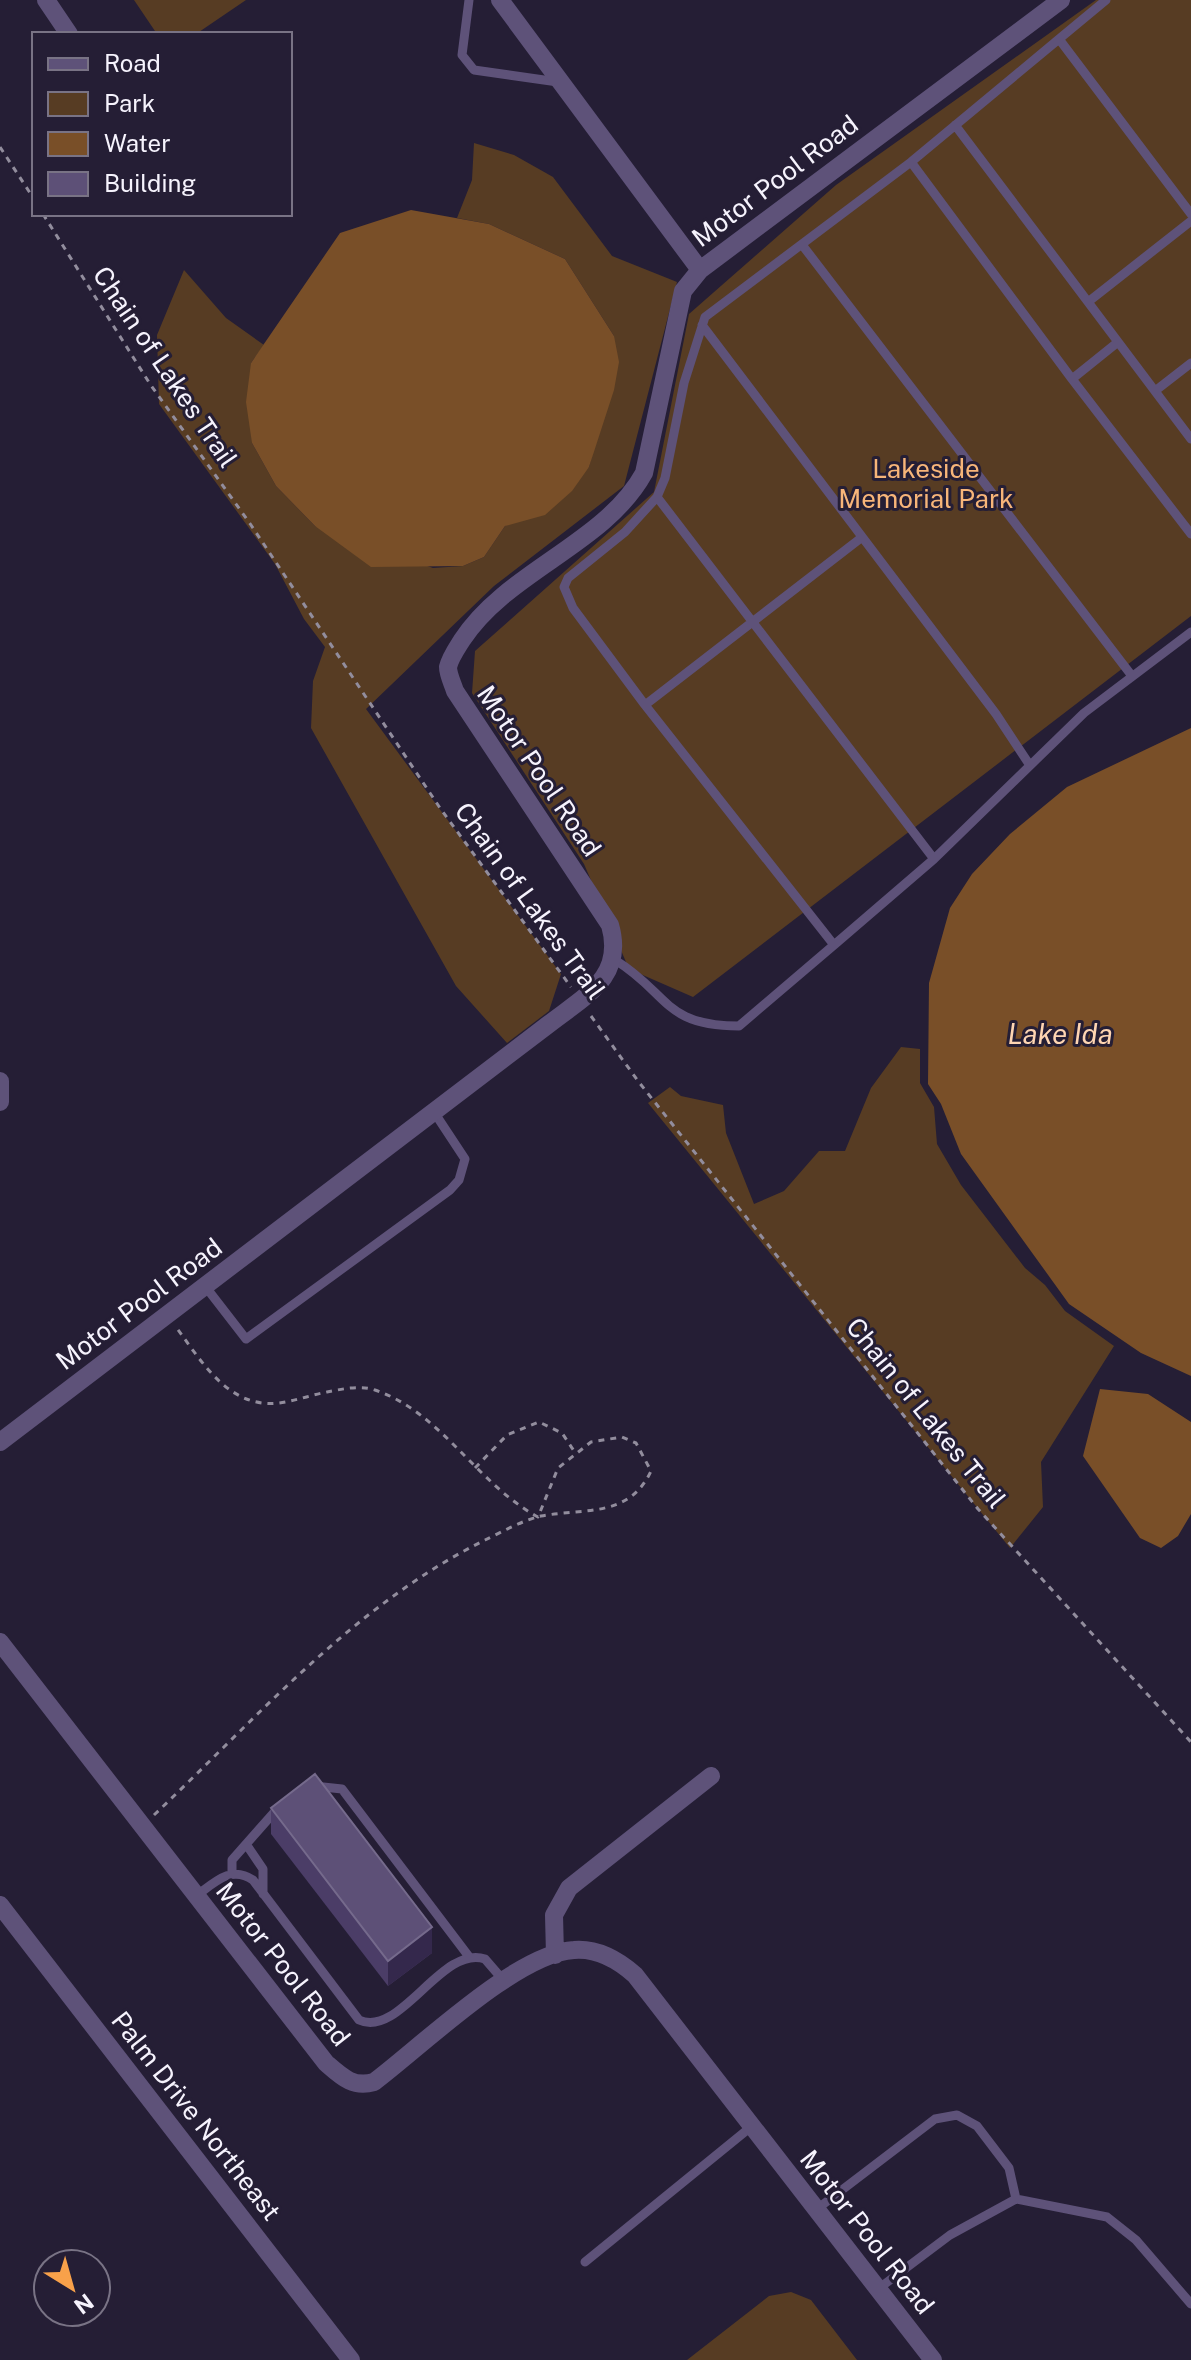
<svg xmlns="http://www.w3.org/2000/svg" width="1191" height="2360" viewBox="0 0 1191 2360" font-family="'Public Sans',sans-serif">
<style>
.green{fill:#573c23}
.water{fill:#794f28}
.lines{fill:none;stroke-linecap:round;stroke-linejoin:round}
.path{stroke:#928d9d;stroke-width:3;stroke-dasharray:6 6;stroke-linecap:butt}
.service{stroke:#5e5279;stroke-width:9}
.minor{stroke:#5e5279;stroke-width:18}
.wall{fill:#4b3d67}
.shaded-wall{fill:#34284c}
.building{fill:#5d5077;stroke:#756a8c;stroke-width:2}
.labels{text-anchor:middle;stroke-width:6;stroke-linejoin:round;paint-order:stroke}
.street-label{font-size:26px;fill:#f6f3fd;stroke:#251e35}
.park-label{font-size:26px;fill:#f7b579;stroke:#251e35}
.water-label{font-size:28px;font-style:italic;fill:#fed5b2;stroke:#251e35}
</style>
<rect width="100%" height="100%" fill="#251e35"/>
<path class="green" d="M 134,0 L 246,0 L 196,34 L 157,34 Z
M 1096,0 L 1191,0 L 1191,616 L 693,997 L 629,969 L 584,864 L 472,693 L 475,651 L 654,492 L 689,314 L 836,185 Z
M 474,143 L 514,155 L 553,177 L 612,256 L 677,282 L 624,486 L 494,586 L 366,709 L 561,974 L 549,1011 L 507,1043 L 456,986 L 311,728 L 313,681 L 325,647 L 304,619 L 275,564 L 159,404 L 157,335 L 184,270 L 226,318 L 264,345 L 251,363 L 252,443 L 276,486 L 315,526 L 433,568 L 463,566 L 484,557 L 505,526 L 589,467 L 599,430 L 614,336 L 565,259 L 489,224 L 457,218 L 472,180 Z
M 901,1047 L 920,1049 L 920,1083 L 934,1107 L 937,1144 L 961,1185 L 1025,1268 L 1045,1285 L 1065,1311 L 1114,1346 L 1041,1462 L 1043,1507 L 1010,1548 L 648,1103 L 670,1087 L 681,1096 L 723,1105 L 726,1133 L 754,1204 L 784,1191 L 819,1151 L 845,1151 L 871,1088 Z
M 791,2292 L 811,2300 L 857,2360 L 687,2360 L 769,2296 Z"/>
<path class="water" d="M 411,210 L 489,224 L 565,259 L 614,336 L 619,362 L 614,390 L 589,467 L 572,491 L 545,515 L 505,526 L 484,557 L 463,566 L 371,567 L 315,526 L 276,486 L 252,443 L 246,402 L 251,363 L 340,233 Z
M 1191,728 L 1191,1376 L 1141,1353 L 1069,1304 L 961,1154 L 941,1104 L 928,1084 L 929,983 L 950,908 L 972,874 L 1010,834 L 1067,787 Z
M 1100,1389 L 1148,1394 L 1191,1422 L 1191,1514 L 1178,1536 L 1161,1548 L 1140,1538 L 1083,1456 Z"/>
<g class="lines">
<path class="path" d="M 0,147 L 34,199
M 43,214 L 150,384 L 251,525 L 440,808 L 571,987
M 591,1016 L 638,1081 L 978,1509 L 1191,1742
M 475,1468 L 507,1435 L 539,1422 L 562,1433 L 576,1454
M 154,1815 C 259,1716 354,1605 485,1540 C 502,1532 523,1520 541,1516 C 585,1508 629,1518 651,1471 L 636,1443 L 622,1437 L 591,1442 L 558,1468 L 538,1517 C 477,1484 441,1412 375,1390 C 360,1385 342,1389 327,1392 C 311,1395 295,1401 279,1403 C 229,1409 202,1362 176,1327"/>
<path class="service" d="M 469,0 L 462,55 L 474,70 L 558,82
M 1106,0 L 1059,39 L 1191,214
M 1059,39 L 911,162 L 705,317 L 684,383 L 665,478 L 657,497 L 625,532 L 568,578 L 564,587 L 573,608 L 645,705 L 834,945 L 934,859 L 1084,713 L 1191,632
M 955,125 L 1191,439
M 911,162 L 1072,379 L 1118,342
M 803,246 L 1132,676
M 1088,302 L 1191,221
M 702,325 L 996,714 L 1029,764
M 1072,379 L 1191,534
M 1155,391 L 1191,363
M 657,497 L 934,859
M 645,705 L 861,538
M 615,960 C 669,993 663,1026 739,1026 L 834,945
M 205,1286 L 246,1339 L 450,1190 L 459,1180 L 465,1159 L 434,1112
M 314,1786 L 342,1789 L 470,1958
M 246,1844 L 263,1869 L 263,1894
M 232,1873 L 232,1860 L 278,1808
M 196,1896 C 215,1882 231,1865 253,1880 L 359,2020 C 400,2039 442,1944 485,1959 L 504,1981
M 817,2209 L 935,2119 L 957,2115 L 977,2126 L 1009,2168 L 1016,2199
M 585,2262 L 752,2126
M 878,2289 L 950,2235 L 1016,2199 L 1107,2217 L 1136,2240 L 1191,2304"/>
<path class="minor" d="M 46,0 L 69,34
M 500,0 L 700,270
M 0,1081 L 0,1102
M 0,1442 L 549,1024 C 585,996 625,977 610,925 L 455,691 C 453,684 448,675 448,667 C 450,658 457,648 462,640 C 507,571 605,544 644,473 L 683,291 L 700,270 L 1061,0
M 0,1642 L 326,2063 C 342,2077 353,2088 374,2082 C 422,2046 517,1953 574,1950 C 598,1948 618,1960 635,1975 L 933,2360
M 0,1905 L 351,2360
M 555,1955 L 554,1915 L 569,1888 L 711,1776"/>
</g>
<path class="wall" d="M 271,1808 L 432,1953 L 388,1986 L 271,1834 Z"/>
<path class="shaded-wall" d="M 432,1927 L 432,1953 L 388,1986 L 388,1961 Z"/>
<path class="building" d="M 315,1774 L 432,1927 L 388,1961 L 271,1808 Z"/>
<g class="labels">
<g class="street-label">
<text transform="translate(775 181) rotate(-37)" y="9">Motor Pool Road</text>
<text transform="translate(165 367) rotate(56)" y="9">Chain of Lakes Trail</text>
<text transform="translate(539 771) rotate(56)" y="9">Motor Pool Road</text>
<text transform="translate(530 901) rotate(54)" y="9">Chain of Lakes Trail</text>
<text transform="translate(139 1304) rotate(-37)" y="9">Motor Pool Road</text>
<text transform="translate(926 1413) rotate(51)" y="9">Chain of Lakes Trail</text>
<text transform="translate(283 1964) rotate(52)" y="9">Motor Pool Road</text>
<text transform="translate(196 2116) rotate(52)" y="9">Palm Drive Northeast</text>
<text transform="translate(867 2232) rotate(52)" y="9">Motor Pool Road</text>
</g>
<g class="park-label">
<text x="926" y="478">Lakeside<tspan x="926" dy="30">Memorial Park</tspan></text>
</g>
<g class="water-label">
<text x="1060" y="1044">Lake Ida</text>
</g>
</g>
<rect x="32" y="32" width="260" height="184" fill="#251e35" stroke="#797385" stroke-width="2"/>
<rect x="48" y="58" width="40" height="12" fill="#5e5279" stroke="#797385" stroke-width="2"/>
<text x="104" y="72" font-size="24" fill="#f6f3fd">Road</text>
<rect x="48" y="92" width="40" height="24" fill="#573c23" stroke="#797385" stroke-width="2"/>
<text x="104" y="112" font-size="24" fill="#f6f3fd">Park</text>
<rect x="48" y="132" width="40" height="24" fill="#794f28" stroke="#797385" stroke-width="2"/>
<text x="104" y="152" font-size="24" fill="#f6f3fd">Water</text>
<rect x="48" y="172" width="40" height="24" fill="#5d5077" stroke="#797385" stroke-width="2"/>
<text x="104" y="192" font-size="24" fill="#f6f3fd">Building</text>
<g transform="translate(72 2288) rotate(143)"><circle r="38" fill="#251e35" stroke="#797385" stroke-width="2"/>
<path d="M0-6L14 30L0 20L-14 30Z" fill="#f8a14a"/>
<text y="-12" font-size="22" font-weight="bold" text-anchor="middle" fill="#f6f3fd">N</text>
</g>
</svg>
